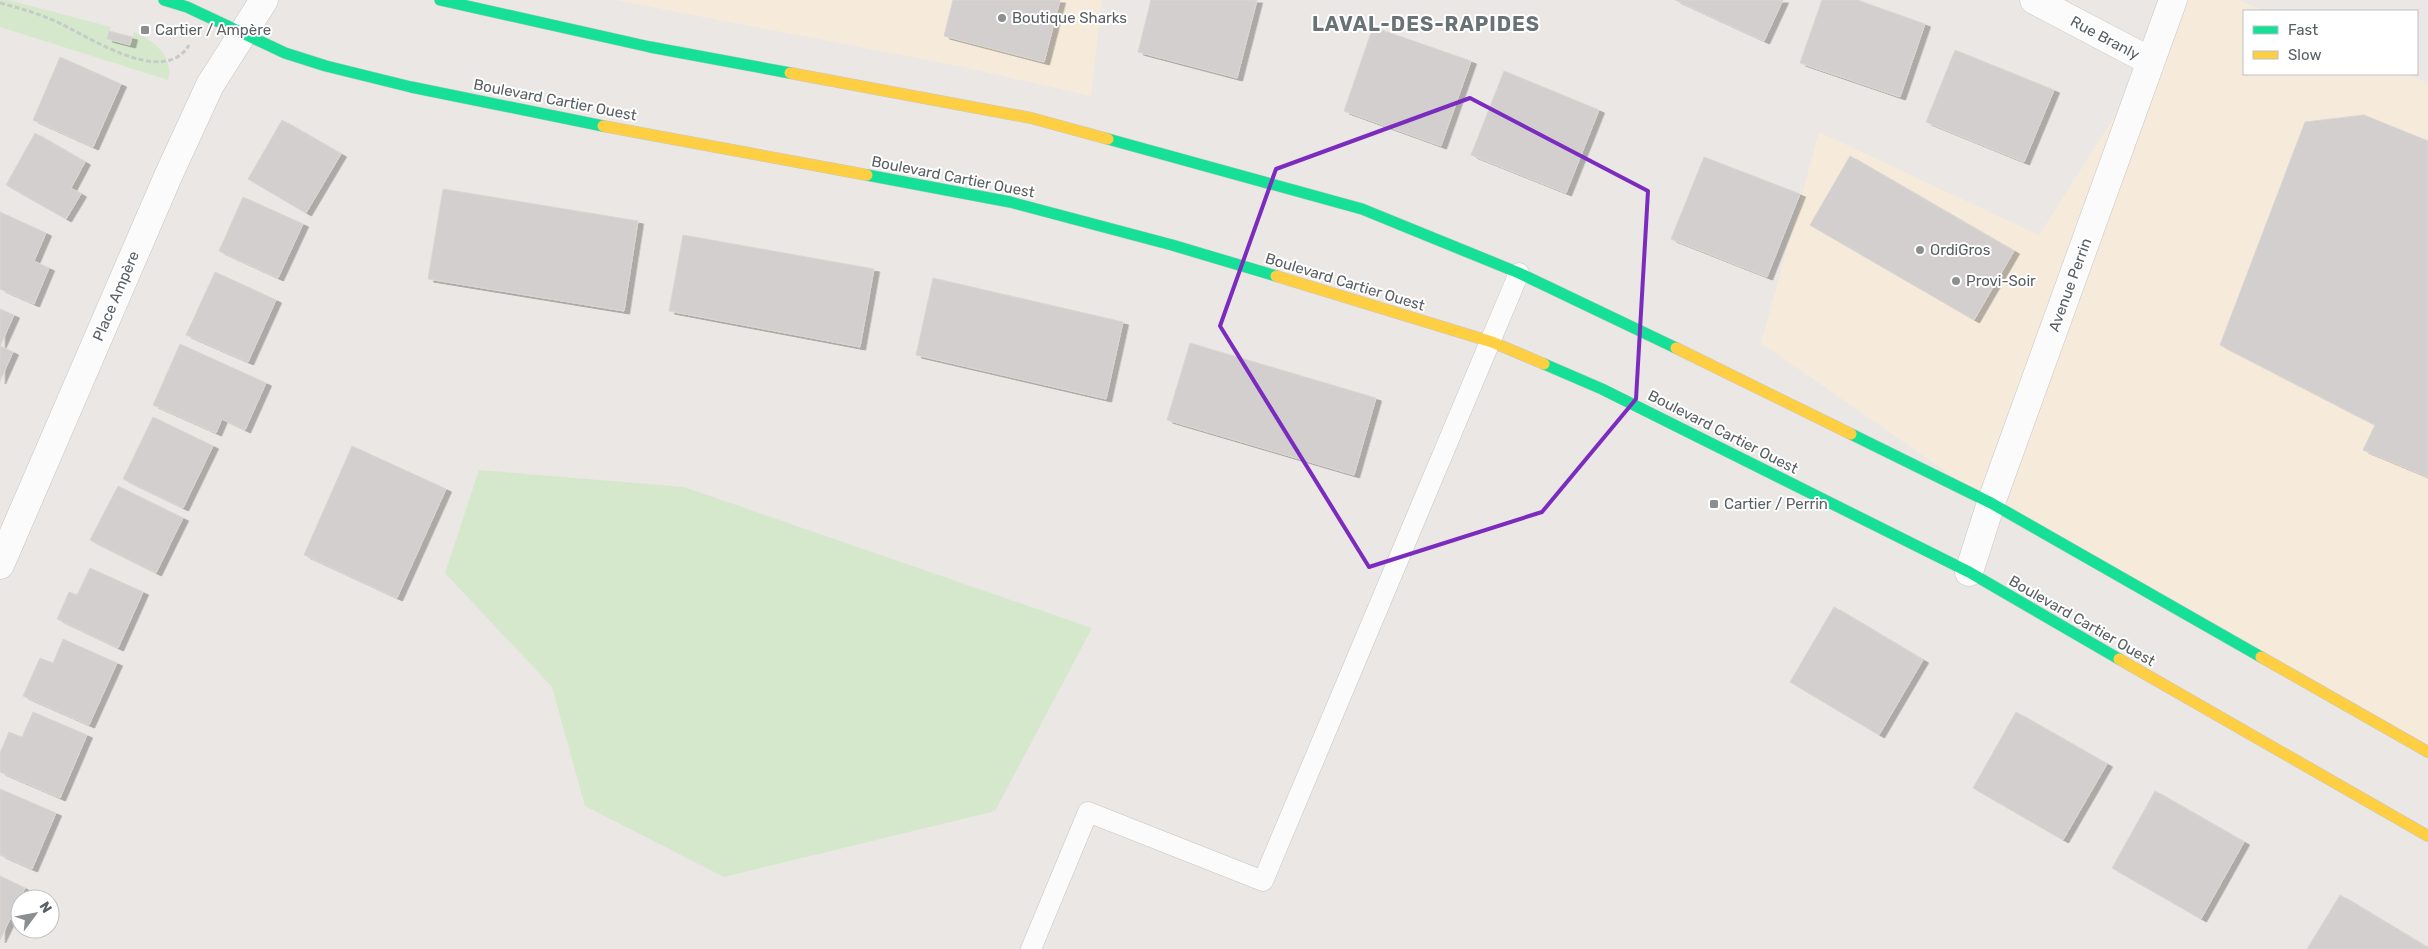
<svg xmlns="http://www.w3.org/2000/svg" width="2428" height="949" viewBox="0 0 2428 949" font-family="Rubik,sans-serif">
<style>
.commercial{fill:#f6eadb}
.green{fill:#d5e8cc}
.building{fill:#d2cfce;stroke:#dad6d2;filter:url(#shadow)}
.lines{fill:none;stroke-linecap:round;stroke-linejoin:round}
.lane-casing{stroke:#c6c6c6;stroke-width:21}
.street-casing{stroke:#c6c6c6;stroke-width:29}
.fast-casing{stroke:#c6c6c6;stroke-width:12}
.slow-casing{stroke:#c6c6c6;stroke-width:12}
.path{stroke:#c5ccc7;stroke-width:3;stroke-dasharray:5 2.5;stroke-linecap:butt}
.lane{stroke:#fcfbfb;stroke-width:20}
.street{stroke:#fcfbfb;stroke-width:28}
.fast{stroke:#16e098;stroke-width:11}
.slow{stroke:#ffcf43;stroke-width:11}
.marked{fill:none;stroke:#7b2cbf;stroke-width:4;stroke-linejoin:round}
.poi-dot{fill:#8c8f90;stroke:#fff;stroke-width:2}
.labels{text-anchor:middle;stroke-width:4;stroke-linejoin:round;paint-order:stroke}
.poi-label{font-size:15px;fill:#595f63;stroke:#fff;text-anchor:start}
.street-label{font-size:15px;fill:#595f63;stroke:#fff}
.district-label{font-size:20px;font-weight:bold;letter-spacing:1px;fill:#697275;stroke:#fff}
</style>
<defs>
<filter id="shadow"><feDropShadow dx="5.5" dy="3" stdDeviation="0" flood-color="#0004"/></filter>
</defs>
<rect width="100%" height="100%" fill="#eae7e4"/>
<path class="commercial" d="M 615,0 L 1102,0 L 1091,96 L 958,66 Z
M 2173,0 L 2239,0 L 2265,11 L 2244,11 L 2244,74 L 2407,74 L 2428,83 L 2428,752 L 1991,503 L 1761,343 L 1819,132 L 2039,235 L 2150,61 Z"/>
<path class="green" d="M 0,0 L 8,0 L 111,27 L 108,39 L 130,45 L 134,32 C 153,40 174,55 168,80 L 0,27 Z
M 479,470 L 684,487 L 1092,628 L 995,811 L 724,877 L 585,806 L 552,687 L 445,573 Z"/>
<path class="building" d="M 953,0 L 1060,0 L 1044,62 L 944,36 Z
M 1151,0 L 1257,0 L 1237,78 L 1138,52 Z
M 1675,0 L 1783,0 L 1764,41 Z
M 1822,0 L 1857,0 L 1925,24 L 1900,97 L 1800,63 Z
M 1373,27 L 1471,61 L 1441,146 L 1344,111 Z
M 109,31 L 132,37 L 130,45 L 107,39 Z
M 1955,50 L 2054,90 L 2024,162 L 1926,122 Z
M 60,57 L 121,84 L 93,147 L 33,120 Z
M 1504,71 L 1599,110 L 1566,193 L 1471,155 Z
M 2364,115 L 2428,141 L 2428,477 L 2363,450 L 2375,425 L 2220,345 L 2305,122 Z
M 282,120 L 341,154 L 306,213 L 248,179 Z
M 35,133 L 85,162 L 71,188 L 81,194 L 66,219 L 6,185 Z
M 1850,156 L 2014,251 L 1974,320 L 1810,225 Z
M 1704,157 L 1800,194 L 1767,277 L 1671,239 Z
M 443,189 L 638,221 L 624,311 L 428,279 Z
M 243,197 L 303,224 L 278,278 L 219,251 Z
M 0,212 L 46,233 L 34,261 L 49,268 L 34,304 L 0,289 Z
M 683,235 L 874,269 L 860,347 L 669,311 Z
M 215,272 L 276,300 L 248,362 L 186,335 Z
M 933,278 L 1123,322 L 1106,399 L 916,355 Z
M 0,309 L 14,315 L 0,346 L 13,352 L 0,381 Z
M 1190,343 L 1376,398 L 1354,475 L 1167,420 Z
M 180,344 L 266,383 L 245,430 L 222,419 L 216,433 L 153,405 Z
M 153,417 L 213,446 L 183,508 L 123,479 Z
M 352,446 L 446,489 L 397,598 L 304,555 Z
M 118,486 L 183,518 L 156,573 L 90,540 Z
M 90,568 L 143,592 L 118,648 L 57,619 L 69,592 L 77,595 Z
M 1834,607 L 1923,660 L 1879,735 L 1790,682 Z
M 63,639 L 117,663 L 89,725 L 23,696 L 40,658 L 53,663 Z
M 33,712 L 87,735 L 60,798 L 0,772 L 0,753 L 9,732 L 22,737 Z
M 2016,712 L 2107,764 L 2063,840 L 1973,788 Z
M 0,789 L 56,813 L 32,869 L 0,855 Z
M 2155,791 L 2244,842 L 2201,919 L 2112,868 Z
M 0,876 L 25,888 L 0,940 Z
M 2340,895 L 2428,948 L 2428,949 L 2307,949 Z"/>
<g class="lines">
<g class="lane-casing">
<path id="lane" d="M 1031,949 L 1088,812 L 1263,881 L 1519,273"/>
</g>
<g class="street-casing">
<path id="street" d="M 2034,0 L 2150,61
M 0,565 L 169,174 L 210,85 L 264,0
M 1969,572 L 1991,503 L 2173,0"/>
</g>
<g class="fast-casing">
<path id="fast" d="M 164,0 L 187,7 L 285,53 L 326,66 L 411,87 L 603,126
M 440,0 L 650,47 L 790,73
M 1108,139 L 1362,209 L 1519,273 L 1676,348
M 867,175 L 1010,202 L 1172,245 L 1276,276
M 1544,364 L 1602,389 L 1969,572 L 2119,659
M 1851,434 L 1991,503 L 2261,657"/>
</g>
<g class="slow-casing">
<path id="slow" d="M 790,73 L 1031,118 L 1108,139
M 603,126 L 867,175
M 1276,276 L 1492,342 L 1544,364
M 1676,348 L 1851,434
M 2261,657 L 2428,752
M 2119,659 L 2428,836"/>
</g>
<path class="path" d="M 0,3 C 19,8 37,13 55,21 C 85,34 163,89 189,45"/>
<use href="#lane" class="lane"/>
<use href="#street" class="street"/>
<use href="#fast" class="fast"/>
<use href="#slow" class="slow"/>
</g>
<path class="marked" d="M 1470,98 L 1648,191 L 1636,399 L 1542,512 L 1369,567 L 1220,326 L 1276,169 Z"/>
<g class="poi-dot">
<circle cx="1002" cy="18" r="5"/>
<rect x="140" y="25" width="10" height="10" rx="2.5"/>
<circle cx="1920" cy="250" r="5"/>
<circle cx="1956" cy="281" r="5"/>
<rect x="1709" y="499" width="10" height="10" rx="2.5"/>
</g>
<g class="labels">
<g class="poi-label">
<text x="1012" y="23">Boutique Sharks</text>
<text x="155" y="35">Cartier / Ampère</text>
<text x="1930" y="255">OrdiGros</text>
<text x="1966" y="286">Provi-Soir</text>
<text x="1724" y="509">Cartier / Perrin</text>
</g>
<g class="street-label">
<text transform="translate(2105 38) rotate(28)" y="5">Rue Branly</text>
<text transform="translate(555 100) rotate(11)" y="5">Boulevard Cartier Ouest</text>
<text transform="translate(953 177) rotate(11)" y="5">Boulevard Cartier Ouest</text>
<text transform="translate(1345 282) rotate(17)" y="5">Boulevard Cartier Ouest</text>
<text transform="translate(2070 285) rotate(-70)" y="5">Avenue Perrin</text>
<text transform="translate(116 296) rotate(-67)" y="5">Place Ampère</text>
<text transform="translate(1723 432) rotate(27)" y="5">Boulevard Cartier Ouest</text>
<text transform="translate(2082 621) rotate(30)" y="5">Boulevard Cartier Ouest</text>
</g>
<g class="district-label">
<text x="1426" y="31">LAVAL-DES-RAPIDES</text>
</g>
</g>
<rect x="2243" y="10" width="175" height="65" fill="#ffffff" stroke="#bdbfc1"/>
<rect x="2253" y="26" width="25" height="8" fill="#16e098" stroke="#bdbfc1"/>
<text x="2288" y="35" font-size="15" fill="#595f63">Fast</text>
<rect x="2253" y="51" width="25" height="8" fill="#ffcf43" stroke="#bdbfc1"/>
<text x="2288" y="60" font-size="15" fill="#595f63">Slow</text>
<g transform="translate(35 914) rotate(58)"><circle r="24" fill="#ffffff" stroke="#bdbfc1"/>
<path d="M0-4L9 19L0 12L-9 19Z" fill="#8c8f90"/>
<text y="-8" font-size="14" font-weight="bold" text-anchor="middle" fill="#595f63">N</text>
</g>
</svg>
